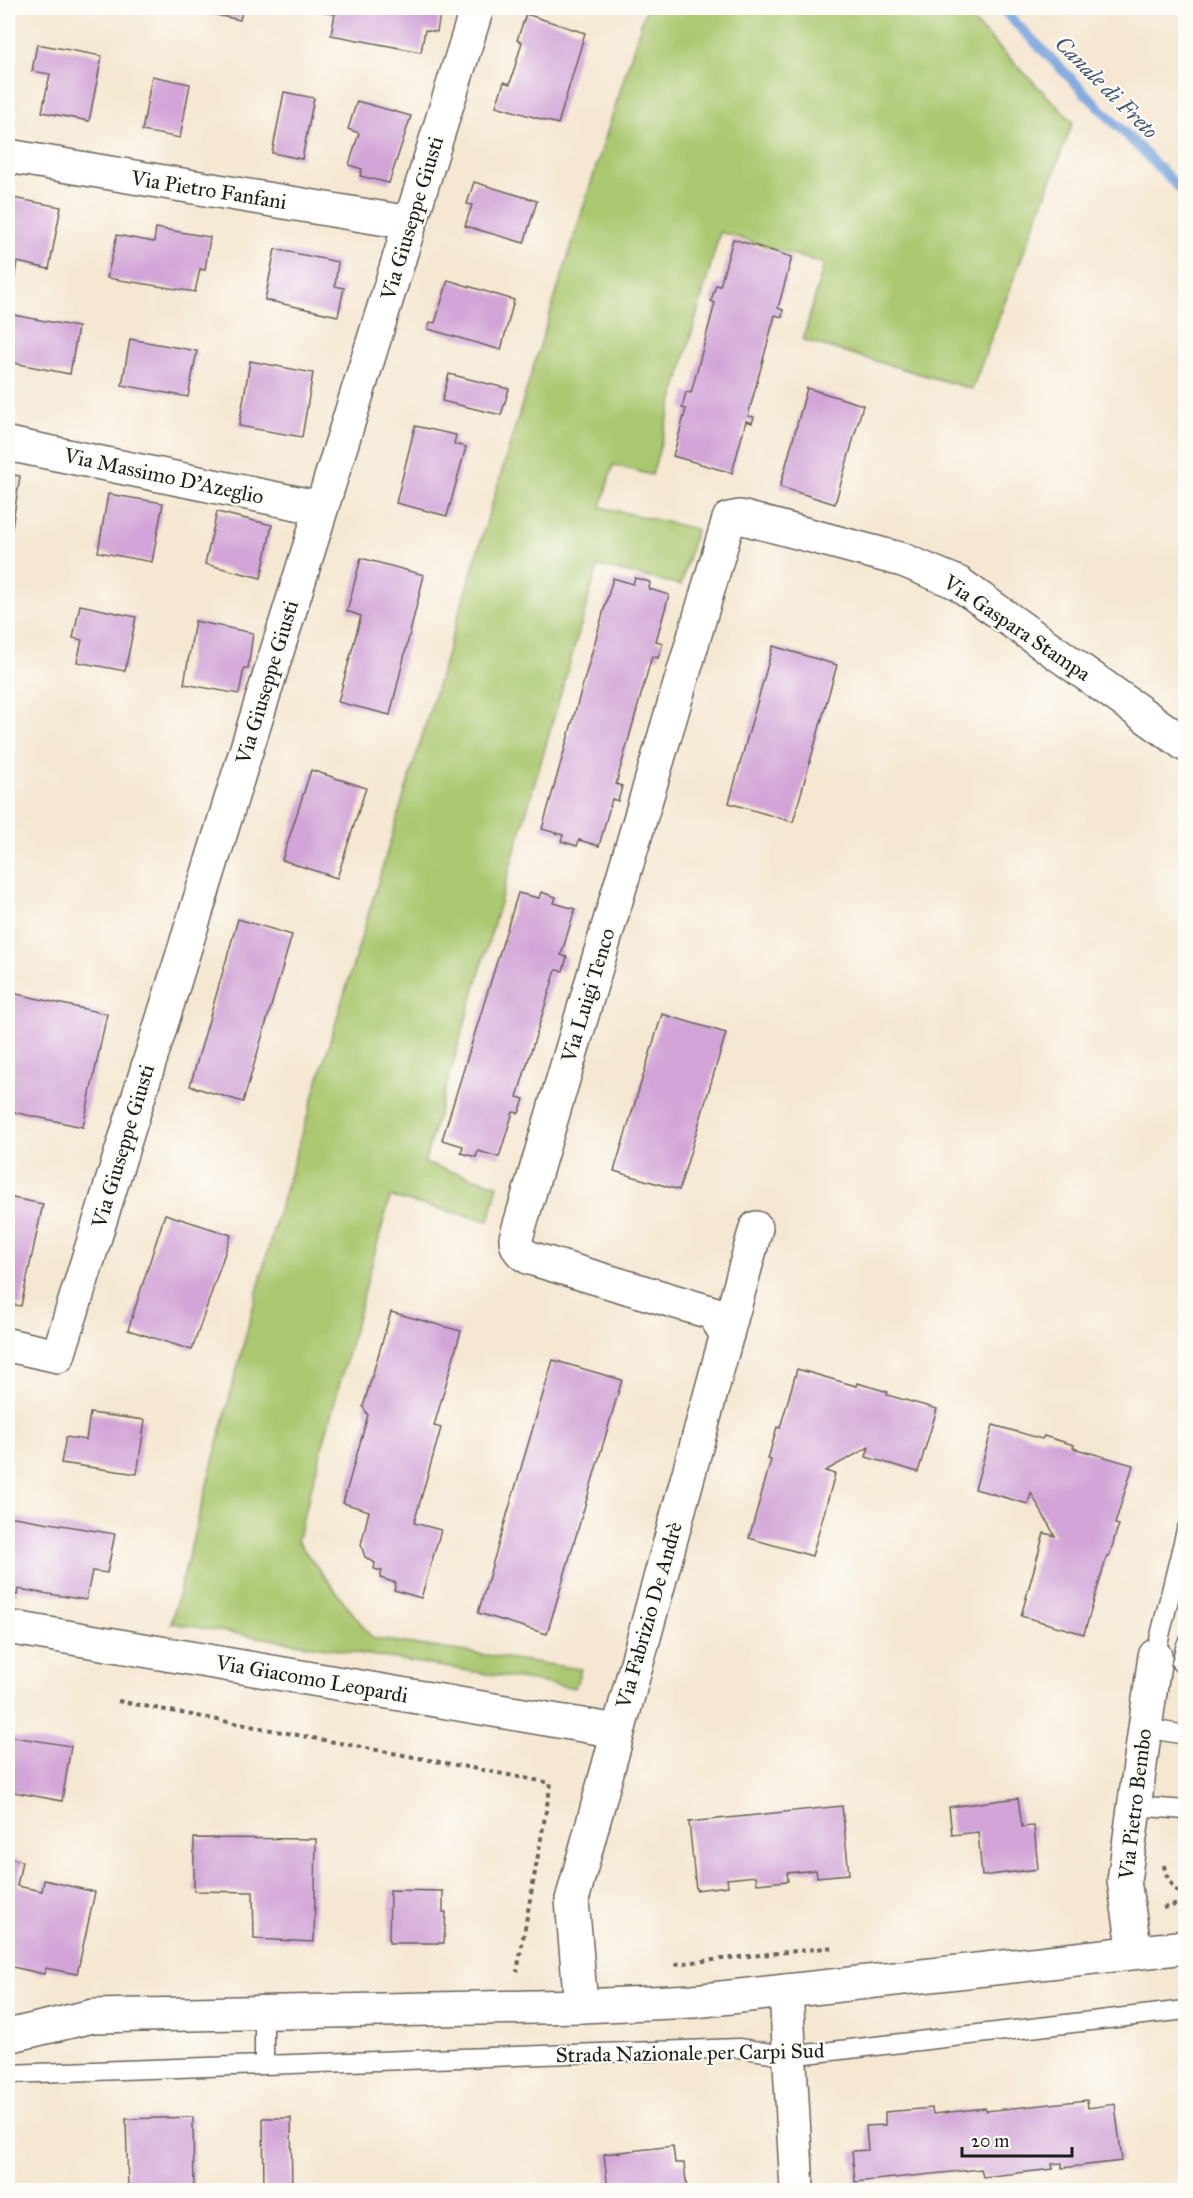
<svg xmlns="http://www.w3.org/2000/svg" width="1193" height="2198" viewBox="0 0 1193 2198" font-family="'IM FELL Great Primer',serif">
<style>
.green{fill:#aac86f;stroke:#637246;stroke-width:1.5}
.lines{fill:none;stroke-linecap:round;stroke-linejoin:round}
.stream{stroke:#74a3dd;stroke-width:10}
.building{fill:#d2a4d7}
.service-casing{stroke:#68635b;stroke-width:21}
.minor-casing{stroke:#68635b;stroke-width:36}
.tertiary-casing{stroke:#68635b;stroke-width:36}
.path{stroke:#68635b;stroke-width:4;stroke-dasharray:4.5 4.5;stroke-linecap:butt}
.service{stroke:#fff;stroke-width:18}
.minor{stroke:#fff;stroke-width:33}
.tertiary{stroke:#fff;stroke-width:33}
.labels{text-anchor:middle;stroke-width:4.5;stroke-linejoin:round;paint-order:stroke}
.street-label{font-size:21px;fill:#1c1c1c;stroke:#fdfcf7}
.water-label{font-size:22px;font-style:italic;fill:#445973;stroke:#fdfcf7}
</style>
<rect width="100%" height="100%" fill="#fdfcf7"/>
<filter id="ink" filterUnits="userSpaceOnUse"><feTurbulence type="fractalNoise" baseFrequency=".0167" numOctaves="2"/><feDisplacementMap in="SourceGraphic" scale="12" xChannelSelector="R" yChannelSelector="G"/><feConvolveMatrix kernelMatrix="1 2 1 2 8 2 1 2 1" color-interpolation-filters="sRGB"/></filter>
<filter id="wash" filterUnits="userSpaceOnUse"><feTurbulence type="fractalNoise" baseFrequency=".008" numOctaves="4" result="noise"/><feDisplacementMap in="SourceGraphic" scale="24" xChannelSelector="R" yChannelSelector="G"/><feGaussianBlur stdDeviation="1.35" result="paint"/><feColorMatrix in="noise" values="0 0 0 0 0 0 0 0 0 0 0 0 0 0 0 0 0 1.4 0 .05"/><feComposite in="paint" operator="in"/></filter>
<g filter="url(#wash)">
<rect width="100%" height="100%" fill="#f5e7d1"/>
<path class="green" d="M 646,8 L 960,8 L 1073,122 L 972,389 L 803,340 L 824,264 L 720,232 L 652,475 L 613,465 L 601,507 L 696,529 L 681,585 L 598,566 L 424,1163 L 498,1185 L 489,1221 L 390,1197 L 297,1541 L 372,1638 L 581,1669 L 575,1688 L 171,1623 L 274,1227 L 533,368 Z"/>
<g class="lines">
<path class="stream" d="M 1001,8 L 1186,195"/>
</g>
<g id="blocks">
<path class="building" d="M 185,8 L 243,8 L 240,20 Z
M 324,8 L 441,8 L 437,32 L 425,30 L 421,52 L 331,35 L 335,14 L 324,12 Z
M 526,14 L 585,33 L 558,124 L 496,106 L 504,82 L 510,84 L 522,42 L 517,40 Z
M 37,44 L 102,56 L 89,121 L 42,112 L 50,74 L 32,71 Z
M 152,76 L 190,84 L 180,138 L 142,131 Z
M 284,92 L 314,98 L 302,159 L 272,153 Z
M 357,101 L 411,116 L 389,183 L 360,176 L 362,169 L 349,165 L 359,133 L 348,129 Z
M 474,182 L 537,201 L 524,243 L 465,226 L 472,205 L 467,204 Z
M 8,197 L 61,207 L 49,269 L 17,262 L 9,312 Z
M 156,228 L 210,237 L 205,270 L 200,269 L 195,292 L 107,278 L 117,235 L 154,242 Z
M 733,239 L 792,257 L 778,308 L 783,310 L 782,317 L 775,315 L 748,416 L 754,417 L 752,423 L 746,421 L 732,473 L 673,456 L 686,409 L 682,408 L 686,392 L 691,393 L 715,303 L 711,301 L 716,285 L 720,286 Z
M 275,249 L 338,262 L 335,286 L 344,288 L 338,316 L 265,300 Z
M 448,280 L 514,300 L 501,350 L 428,329 L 430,322 L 435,323 Z
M 8,314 L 78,327 L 70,374 L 8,362 Z
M 130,339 L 197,351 L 188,397 L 122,385 Z
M 250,361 L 313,373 L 302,437 L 239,426 Z
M 449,374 L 509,389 L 501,415 L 442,401 Z
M 807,388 L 863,405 L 835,504 L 780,487 Z
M 415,426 L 456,435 L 454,444 L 466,447 L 447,516 L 396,503 Z
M 8,474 L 20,476 L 11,534 L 8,533 Z
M 108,494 L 163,503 L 152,562 L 98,552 Z
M 217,512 L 272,525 L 261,578 L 205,564 Z
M 361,558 L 424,575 L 390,715 L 338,702 L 361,616 L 347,611 Z
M 613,578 L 633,584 L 635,578 L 650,582 L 649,589 L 669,595 L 656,641 L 663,643 L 658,658 L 652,656 L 616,784 L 622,786 L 618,801 L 612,799 L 599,846 L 579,840 L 577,846 L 561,841 L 563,835 L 542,829 Z
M 80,605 L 136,617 L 125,671 L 77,662 L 82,640 L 73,638 Z
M 195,621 L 253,633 L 248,669 L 244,668 L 239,694 L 184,684 Z
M 773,646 L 837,665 L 793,822 L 729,803 Z
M 311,770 L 366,788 L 337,878 L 282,860 Z
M 541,892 L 556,897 L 554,903 L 575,909 L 561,955 L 567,957 L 563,971 L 556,970 L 517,1097 L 524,1099 L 519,1113 L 513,1112 L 499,1157 L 478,1151 L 476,1157 L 461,1153 L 463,1146 L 442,1140 L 518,893 L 539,898 Z
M 238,919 L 292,935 L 243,1102 L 190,1086 Z
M 8,992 L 107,1014 L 83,1127 L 8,1111 Z
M 662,1014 L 726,1033 L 679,1190 L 614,1171 Z
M 8,1197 L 43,1204 L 21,1306 L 8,1304 Z
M 165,1214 L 231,1235 L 192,1350 L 128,1330 Z
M 391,1312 L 461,1331 L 434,1426 L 441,1428 L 414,1523 L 441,1530 L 421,1598 L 394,1590 L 396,1583 L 380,1578 L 382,1571 L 374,1569 L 375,1563 L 365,1557 L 361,1545 L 369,1511 L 343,1503 L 368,1415 L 363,1407 Z
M 553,1360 L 622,1380 L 547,1634 L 478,1613 Z
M 797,1369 L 856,1386 L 857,1383 L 885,1391 L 888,1392 L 887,1395 L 937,1409 L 918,1472 L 866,1457 L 869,1447 L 825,1471 L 835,1474 L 812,1556 L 749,1538 L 771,1460 L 768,1459 L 777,1427 L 780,1428 Z
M 90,1413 L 145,1420 L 137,1474 L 61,1463 L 66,1437 L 86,1440 Z
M 993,1425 L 1042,1439 L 1044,1436 L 1047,1437 L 1074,1445 L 1073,1448 L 1133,1465 L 1115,1524 L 1119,1525 L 1117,1530 L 1109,1557 L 1107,1556 L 1084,1634 L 1021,1616 L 1044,1533 L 1055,1536 L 1031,1493 L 1028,1504 L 975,1489 Z
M 8,1516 L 115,1534 L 107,1573 L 92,1571 L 86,1600 L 18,1589 L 17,1595 L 8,1593 Z
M 8,1736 L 71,1746 L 62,1801 L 8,1791 Z
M 1018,1798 L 1022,1827 L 1034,1826 L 1038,1869 L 982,1876 L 978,1832 L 952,1835 L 949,1807 Z
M 842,1806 L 849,1874 L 817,1877 L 816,1870 L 787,1873 L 788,1881 L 757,1884 L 756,1876 L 727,1879 L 728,1886 L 696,1890 L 689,1822 Z
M 194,1838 L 316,1839 L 314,1942 L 254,1939 L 253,1892 L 194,1891 Z
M 8,1858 L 22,1861 L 17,1886 L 42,1891 L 44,1880 L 95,1892 L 77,1974 L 46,1968 L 44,1974 L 8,1966 Z
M 390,1890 L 443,1891 L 443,1912 L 446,1912 L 444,1943 L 389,1943 Z
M 1087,2100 L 1088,2108 L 1115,2104 L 1122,2161 L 1062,2168 L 1062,2163 L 1052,2164 L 1053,2169 L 983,2177 L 981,2169 L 855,2182 L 852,2151 L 868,2150 L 866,2126 L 885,2125 L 885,2112 L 932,2108 L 933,2114 L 985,2108 L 986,2111 Z
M 193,2117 L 194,2190 L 128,2190 L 126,2119 Z
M 263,2118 L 291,2118 L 292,2190 L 264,2190 Z
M 673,2146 L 675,2163 L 684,2163 L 687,2190 L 608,2190 L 604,2154 Z"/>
</g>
</g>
<g filter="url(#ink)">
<use href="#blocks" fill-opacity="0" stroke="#68635b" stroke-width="1.5"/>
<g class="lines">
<g class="service-casing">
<path id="service" d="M 1155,1656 L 1186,1530
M 1181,1663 L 1186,1645
M 1144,1728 L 1186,1735
M 1134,1806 L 1186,1810
M 264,2065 L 740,2048 L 789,2056 L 1186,2010
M 8,2074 L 264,2065 L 264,2013"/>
</g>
<g class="minor-casing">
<path id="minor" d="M 8,156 L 410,223
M 8,444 L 321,508
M 727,1335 L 713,1313 L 530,1258 C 520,1253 516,1248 516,1238 L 729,519 L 740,517 L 903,560 L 958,583 L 1186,745
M 8,1345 L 58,1356 L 477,8
M 8,1627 L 617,1731
M 1135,1952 L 1124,1881 L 1155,1656
M 786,1991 L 797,2190
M 581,2006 L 572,1900 L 756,1228"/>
</g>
<g class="tertiary-casing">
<path id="tertiary" d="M 8,2036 L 93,2016 L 581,2006 L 694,2001 L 1186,1947"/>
</g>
<path class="path" d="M 118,1701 L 551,1783 L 517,1972
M 1164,1865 C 1166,1879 1174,1891 1186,1899
M 1163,1908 L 1186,1902
M 675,1964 L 834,1947"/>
<use href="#service" class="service"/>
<use href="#minor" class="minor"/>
<use href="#tertiary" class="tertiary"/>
</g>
</g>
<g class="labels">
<g class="street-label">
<text transform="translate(209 190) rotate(9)" y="7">Via Pietro Fanfani</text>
<text transform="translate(412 218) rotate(-73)" y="7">Via Giuseppe Giusti</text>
<text transform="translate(164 476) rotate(12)" y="7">Via Massimo D'Azeglio</text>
<text transform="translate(1017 628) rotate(34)" y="7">Via Gaspara Stampa</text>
<text transform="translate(267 682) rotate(-73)" y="7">Via Giuseppe Giusti</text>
<text transform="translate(588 995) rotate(-73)" y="7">Via Luigi Tenco</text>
<text transform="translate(123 1146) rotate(-73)" y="7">Via Giuseppe Giusti</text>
<text transform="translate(649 1615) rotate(-74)" y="7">Via Fabrizio De Andrè</text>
<text transform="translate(312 1679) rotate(10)" y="7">Via Giacomo Leopardi</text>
<text transform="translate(1135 1804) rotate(-83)" y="7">Via Pietro Bembo</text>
<text transform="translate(690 2053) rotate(-1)" y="7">Strada Nazionale per Carpi Sud</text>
</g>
<g class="water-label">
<text transform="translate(1107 87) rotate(45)" y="8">Canale di Freto</text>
</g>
</g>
<rect width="1193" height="2198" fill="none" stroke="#fdfcf7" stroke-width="30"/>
<path d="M962 2147v9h110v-9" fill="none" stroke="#1c1c1c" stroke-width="3"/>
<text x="971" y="2147" font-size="18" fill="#1c1c1c" stroke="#fdfcf7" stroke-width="4.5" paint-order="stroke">20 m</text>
</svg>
